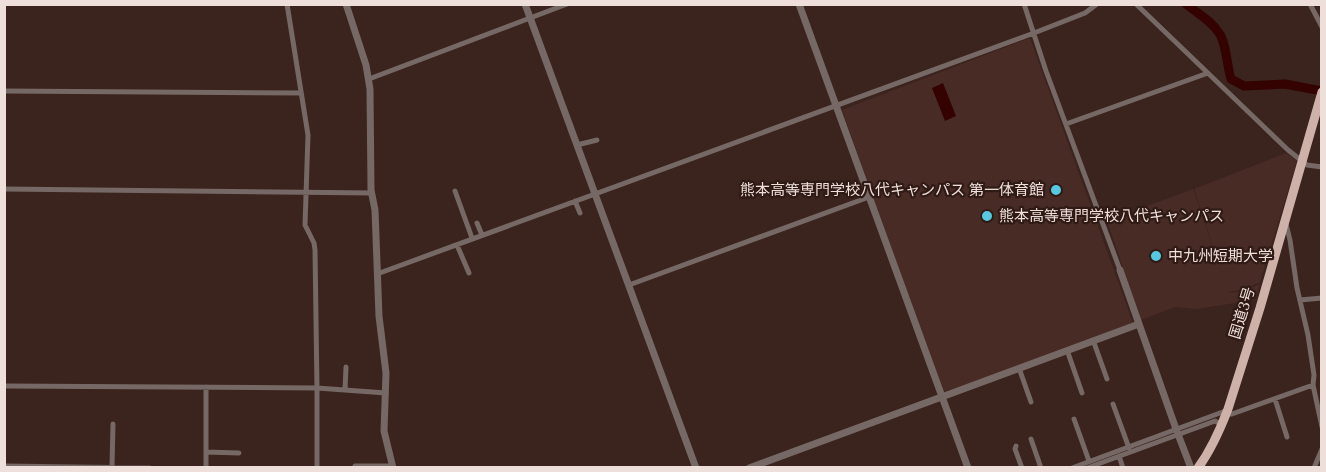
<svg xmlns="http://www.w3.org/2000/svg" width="1326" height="472" viewBox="0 0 1326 472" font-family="Lora,'Noto Sans JP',serif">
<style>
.built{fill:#492b25}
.water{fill:#340200}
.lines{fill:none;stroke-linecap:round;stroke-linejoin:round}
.river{stroke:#340200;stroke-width:9}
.minor{stroke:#756865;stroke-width:5}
.tertiary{stroke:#756865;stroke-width:7}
.trunk{stroke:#ceb2aa;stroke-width:9}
.poi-dot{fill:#56c9e1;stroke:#301a15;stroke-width:2}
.labels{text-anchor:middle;stroke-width:4.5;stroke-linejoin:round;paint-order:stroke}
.poi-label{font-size:15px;fill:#efdfdb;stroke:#301a15;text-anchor:start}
.street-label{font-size:15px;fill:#efdfdb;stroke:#301a15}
</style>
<rect width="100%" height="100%" fill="#3b231e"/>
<path class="built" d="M 1030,38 L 1133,323 L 1093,340 L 943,392 L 842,110 Z
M 1286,153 L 1297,161 L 1260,282 L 1245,289 L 1228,292 L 1229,293 L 1243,291 L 1260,284 L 1255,300 L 1196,309 L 1175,307 L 1141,320 L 1107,221 L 1193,189 L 1226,285 L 1194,189 Z"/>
<path class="water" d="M 943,83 L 956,116 L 945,121 L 932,88 Z"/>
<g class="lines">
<path class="river" d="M 1186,4 C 1197,13 1212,21 1219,33 C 1226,42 1227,66 1231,79 L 1244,86 L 1285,84 L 1322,91"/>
<path class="minor" d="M 287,4 L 308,135 L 305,225 L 314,243 L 315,250 L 317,388 L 317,468
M 1024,4 L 1046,71 L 1120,270
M 1136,4 L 1288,150 L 1307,165 L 1322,167
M 1310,4 L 1322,27
M 369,79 L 567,4
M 4,91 L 301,93
M 1066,124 L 1208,73
M 577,145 L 597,140
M 4,189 L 372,193
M 455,191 L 472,238
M 575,201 L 580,213
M 477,223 L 482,235
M 1286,224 L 1290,240 L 1297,288 L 1308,335 L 1314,375 L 1313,385 L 1322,427
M 457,245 L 469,273
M 377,274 L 1034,33 L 1085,13 L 1097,4
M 629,285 L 869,197
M 1300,300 L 1322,298
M 1093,340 L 1107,379
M 1067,350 L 1082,393
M 1019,368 L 1031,402
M 4,386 L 317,388 L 386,393
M 345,390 L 346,367
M 1275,399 L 1287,437
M 1113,404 L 1129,448
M 1226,414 L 1232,414 L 1313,385
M 1074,419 L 1089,461
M 1031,439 L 1041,468
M 1016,446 L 1015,449 L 1022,468
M 206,452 L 239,453
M 1119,456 L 1123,468
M 4,466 L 150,468
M 355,466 L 392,466
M 112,467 L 113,424
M 206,468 L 206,387
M 1072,468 L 1228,410
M 1087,468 L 1215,421 L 1222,425
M 1314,468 L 1322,449"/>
<path class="tertiary" d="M 346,4 L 366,65 L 370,89 L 371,190 L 375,210 L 379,316 L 386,373 L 384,431 L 393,468
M 525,4 L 696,468
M 799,4 L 968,468
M 1120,270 L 1176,429 L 1191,468
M 749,468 L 1139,324"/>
<path class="trunk" d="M 1198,468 C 1211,450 1220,430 1228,409 L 1260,308 L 1322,92"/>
</g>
<g class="poi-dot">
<circle cx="1056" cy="190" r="6"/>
<circle cx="987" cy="216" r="6"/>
<circle cx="1156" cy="256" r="6"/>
</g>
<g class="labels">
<g class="poi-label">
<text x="1044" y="195" text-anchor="end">熊本高等専門学校八代キャンパス 第一体育館</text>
<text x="999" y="221">熊本高等専門学校八代キャンパス</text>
<text x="1168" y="261">中九州短期大学</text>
</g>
<g class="street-label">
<text transform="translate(1242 313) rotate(-73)" y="5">国道3号</text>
</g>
</g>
<rect width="1326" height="472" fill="none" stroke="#efdfdb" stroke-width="12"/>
</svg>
